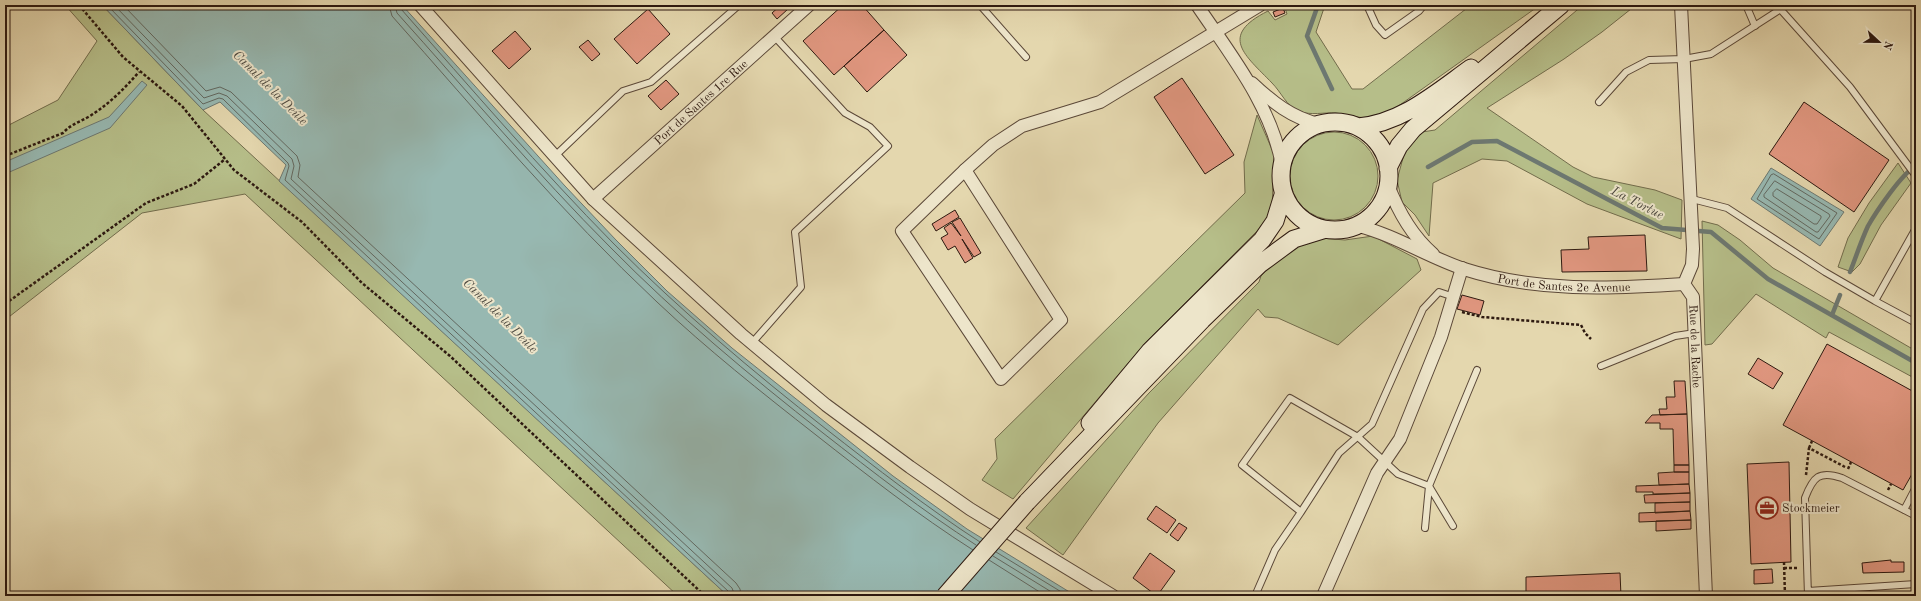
<svg xmlns="http://www.w3.org/2000/svg" width="1921" height="601" viewBox="0 0 1921 601" font-family="'Old Standard TT',serif">
<style>
.green{fill:#b6be89;stroke:#726c4c}
.water{fill:#97b8b1;stroke:#6d7871}
.lines{fill:none;stroke-linecap:round;stroke-linejoin:round}
.shore{stroke:#626860;stroke-width:1}
.stream{stroke:#6d7871;stroke-width:4.5}
.building{fill:#e19780;stroke:#2d1910}
.lane-casing{stroke:#5b4838;stroke-width:8}
.street-casing{stroke:#5b4838;stroke-width:14}
.secondary-casing{stroke:#2d1910;stroke-width:19}
.path{stroke:#2d1910;stroke-width:2.5;stroke-dasharray:3 2;stroke-linecap:butt}
.lane{stroke:#ede5ca;stroke-width:6}
.street{stroke:#ede5ca;stroke-width:12}
.secondary{stroke:#ede5ca;stroke-width:17}
.secondary-bridge-casing{stroke:#2d1910;stroke-width:19;stroke-linecap:butt}
.secondary-bridge{stroke:#ede5ca;stroke-width:17}
.labels{text-anchor:middle;stroke-width:4;stroke-linejoin:round;paint-order:stroke}
.street-label{font-size:12px;fill:#2d1910;stroke:#ede5ca}
.poi-label{font-size:12px;fill:#2d1910;stroke:#ede5ca;text-anchor:start}
.water-label{font-size:13px;font-style:italic;fill:#4d4940;stroke:#ede5ca}
</style>
<rect width="100%" height="100%" fill="#e4d7ae"/>
<filter id="stains"><feTurbulence type="fractalNoise" baseFrequency=".005" numOctaves="4"/><feColorMatrix values="0 0 0 0 .2 0 0 0 0 .09 0 0 0 0 .02 0 0 0 .5 -.17"/></filter>
<radialGradient id="worn" r=".72"><stop offset=".6" stop-color="#630" stop-opacity="0"/><stop offset="1" stop-color="#630" stop-opacity=".3"/></radialGradient>
<path class="green" d="M 65,5 L 102,5 L 203,110 L 728,596 L 678,596 L 245,194 L 142,213 L 5,320 L 5,127 L 58,100 L 97,41 Z
M 1292,5 L 1325,5 L 1316,32 L 1352,89 L 1363,89 L 1471,5 L 1540,5 L 1397,107 C 1391,111 1382,117 1375,118 C 1362,119 1349,115 1336,113 C 1324,112 1311,116 1299,111 C 1286,106 1282,93 1272,83 C 1245,55 1218,36 1268,11 L 1275,20 L 1287,14 L 1285,8 Z
M 1583,5 L 1636,5 L 1602,32 L 1564,59 L 1487,108 L 1573,167 L 1593,177 L 1655,190 L 1682,200 L 1681,239 L 1587,204 L 1507,161 L 1482,159 L 1433,183 L 1429,236 L 1415,215 L 1402,202 L 1397,180 L 1406,147 L 1422,132 L 1435,130 Z
M 1257,115 L 1274,154 L 1272,211 L 1257,231 L 1147,341 L 1013,499 L 982,480 L 997,459 L 995,439 L 1245,193 L 1244,162 Z
M1290 176a44 44 0 1 1 88 0a44 44 0 1 1-88 0Z
M 1898,163 L 1911,183 L 1881,225 L 1860,264 L 1852,272 L 1838,267 L 1848,238 L 1869,203 Z
M 1702,221 L 1718,225 L 1740,240 L 1773,268 L 1916,351 L 1916,379 L 1829,332 L 1826,338 L 1756,294 L 1712,344 L 1705,345 Z
M 1373,236 L 1417,259 L 1421,270 L 1338,345 L 1278,318 L 1265,317 L 1258,309 L 1158,423 L 1063,555 L 1026,528 L 1149,393 L 1259,282 L 1261,276 L 1277,259 L 1303,241 L 1321,238 L 1345,240 Z"/>
<path class="water" d="M 102,5 L 402,5 L 565,186 L 616,240 L 667,291 L 732,348 L 893,476 L 967,529 L 1076,596 L 728,596 L 279,181 L 286,165 L 220,102 L 203,110 Z
M 142,81 L 147,85 L 110,128 L 5,174 L 5,162 L 109,117 Z
M 1771,168 L 1844,212 L 1820,246 L 1751,199 Z"/>
<g class="lines">
<path class="shore" d="M 107,5 L 203,104 L 219,98 L 223,99 L 288,163 L 289,166 L 285,180 L 728,591 L 730,596
M 114,5 L 204,98 L 219,93 L 227,96 L 292,159 L 294,166 L 291,179 L 732,588 L 735,596
M 123,5 L 206,91 L 220,87 L 231,92 L 297,156 L 300,165 L 298,177 L 736,583 L 740,589 L 741,596
M 389,5 L 392,16 C 478,113 562,213 657,302 C 707,349 761,392 816,435 C 867,475 918,515 973,550
M 395,5 L 397,13 C 468,92 536,173 611,248 C 677,315 749,375 823,433 C 873,472 923,511 976,545
M 400,5 L 401,9 C 471,88 540,169 614,244 C 681,311 752,371 826,429 C 876,468 926,507 980,542
M 1774,174 L 1837,213 L 1819,239 L 1757,199 L 1771,175 Z
M 1775,181 L 1829,214 L 1830,216 L 1818,232 L 1816,232 L 1764,197 L 1764,195 Z
M 1777,189 L 1821,216 L 1821,218 L 1817,224 L 1814,224 L 1773,196 L 1773,193 Z
M 996,552 L 1068,596
M 993,556 L 1058,596
M 989,560 L 1046,596"/>
<path class="stream" d="M 1318,5 L 1307,36 L 1332,89
M 1428,167 L 1472,142 L 1497,141 L 1662,228 L 1711,232 L 1768,279 L 1916,363
M 1850,272 C 1856,257 1861,241 1868,226 C 1876,212 1902,173 1916,166
M 1832,315 L 1840,295"/>
</g>
<path class="building" d="M 781,5 L 784,5 L 788,9 L 777,19 L 772,13 Z
M 843,5 L 862,5 L 884,30 L 834,75 L 803,41 Z
M 1283,8 L 1285,13 L 1275,17 L 1273,12 Z
M 648,9 L 670,34 L 637,64 L 614,39 Z
M 884,30 L 907,55 L 867,92 L 844,66 Z
M 515,31 L 531,49 L 509,69 L 492,51 Z
M 588,40 L 600,54 L 592,61 L 579,47 Z
M 1182,78 L 1234,155 L 1205,174 L 1154,97 Z
M 666,80 L 679,94 L 661,110 L 648,96 Z
M 1804,102 L 1889,160 L 1854,212 L 1769,154 Z
M 955,210 L 959,217 L 936,231 L 932,224 Z
M 960,218 L 981,253 L 974,257 L 962,239 L 973,258 L 965,263 L 955,246 L 948,250 L 941,238 L 948,234 L 944,228 L 951,223 L 961,236 L 952,222 Z
M 1645,235 L 1647,271 L 1562,272 L 1561,250 L 1589,249 L 1588,237 Z
M 1462,295 L 1484,301 L 1480,315 L 1457,309 Z
M 1827,344 L 1916,393 L 1916,467 L 1903,490 L 1783,425 Z
M 1758,358 L 1783,373 L 1773,389 L 1748,374 Z
M 1674,381 L 1685,381 L 1687,414 L 1660,415 L 1659,409 L 1667,409 L 1666,397 L 1675,397 Z
M 1687,414 L 1689,465 L 1674,465 L 1673,429 L 1660,429 L 1660,423 L 1645,423 L 1652,415 Z
M 1789,462 L 1791,562 L 1751,564 L 1747,464 Z
M 1674,465 L 1689,465 L 1689,472 L 1674,472 Z
M 1674,472 L 1689,472 L 1689,484 L 1659,485 L 1658,473 Z
M 1689,484 L 1690,493 L 1653,494 L 1653,492 L 1636,492 L 1636,486 Z
M 1690,493 L 1690,502 L 1645,503 L 1644,495 Z
M 1690,502 L 1690,511 L 1655,513 L 1655,503 Z
M 1156,506 L 1176,520 L 1167,533 L 1147,519 Z
M 1690,511 L 1691,520 L 1639,522 L 1639,513 Z
M 1691,520 L 1691,529 L 1656,531 L 1656,521 Z
M 1179,523 L 1187,528 L 1178,541 L 1170,535 Z
M 1150,553 L 1175,571 L 1157,596 L 1133,578 Z
M 1891,560 L 1891,562 L 1904,562 L 1904,572 L 1863,573 L 1862,563 Z
M 1772,569 L 1773,583 L 1754,584 L 1754,570 Z
M 1620,573 L 1621,596 L 1526,596 L 1526,577 Z"/>
<g class="lines">
<g class="lane-casing">
<path id="lane" d="M 980,5 L 1026,57
M 1367,5 L 1376,25 L 1385,35 L 1419,11 L 1424,5
M 1746,5 L 1755,26
M 1781,10 L 1850,87 L 1916,176
M 1599,102 L 1626,72 L 1649,60 L 1684,59 L 1711,54 L 1787,5
M 555,156 L 623,91 L 651,82 L 739,5
M 1692,199 L 1727,208 L 1825,272 L 1875,301 L 1916,228
M 1875,301 L 1916,323
M 752,343 L 801,287 L 795,232 L 888,146 L 870,127 L 845,113 L 774,36
M 1601,366 L 1675,336 L 1695,333
M 1904,510 L 1916,487
M 1453,526 L 1429,486 L 1398,474 L 1358,437 L 1290,398 L 1242,465 L 1301,512 L 1339,453 L 1372,424 L 1423,309 L 1439,292 L 1454,297
M 1425,528 L 1429,486 L 1477,370
M 1808,591 L 1916,584
M 1255,596 L 1275,550 L 1301,512
M 1808,596 L 1805,498 C 1813,477 1819,470 1842,478 L 1916,516"/>
</g>
<g class="street-casing">
<g id="street">
<path d="M 420,5 L 593,199 L 741,334 L 826,405 L 910,467 L 970,509 L 1113,596"/>
<path d="M 1197,5 C 1230,54 1271,105 1282,165"/>
<path id="s1" d="M 1681,5 L 1693,249 L 1692,265 L 1684,284 L 1693,297 L 1706,596"/>
<path d="M 1252,83 C 1272,102 1292,118 1319,124"/>
<path d="M 965,170 L 1061,320 L 1001,379 L 902,231 Z"/>
<path d="M 965,170 L 993,145 L 1022,126 L 1100,102 L 1260,5"/>
<path d="M 1388,185 C 1398,211 1412,236 1433,254"/>
<path id="s2" d="M 593,199 L 809,5"/>
<path id="s3" d="M 1358,226 C 1395,235 1428,257 1464,269 C 1535,292 1610,289 1684,284"/>
<path d="M 1323,596 L 1377,473 L 1400,439 L 1441,337 L 1462,268"/>
</g>
</g>
<g class="secondary-casing">
<path id="secondary" d="M1281 176a54 54 0 1 1 108 0a54 54 0 1 1-108 0Z
M 1358,127 C 1402,123 1436,93 1471,68
M 1388,168 L 1399,146 L 1413,129 L 1561,5
M 1090,423 L 1150,351 L 1262,240 L 1275,221 L 1283,195
M 1027,502 L 1202,320 L 1260,264 L 1294,239 L 1323,230"/>
</g>
<path class="path" d="M 79,5 L 123,57 L 182,106 L 234,170 L 302,222 L 362,283 L 450,356 L 705,596
M 5,156 L 63,133 C 71,124 80,122 90,116 C 109,104 124,89 139,72
M 5,304 L 146,203 L 194,184 L 224,160
M 1462,312 L 1482,317 L 1581,325 L 1585,333 L 1591,339
M 1809,448 L 1812,441
M 1848,469 L 1851,462
M 1806,475 L 1809,448 L 1845,467
M 1888,490 L 1891,484
M 1784,562 L 1785,596
M 1784,568 L 1798,568"/>
<use href="#lane" class="lane"/>
<use href="#street" class="street"/>
<use href="#secondary" class="secondary"/>
<g class="secondary-bridge-casing">
<path id="secondary-bridge" d="M 945,596 L 1027,502"/>
</g>
<use href="#secondary-bridge" class="secondary-bridge"/>
</g>
<defs>
<g id="office-ring" transform="scale(1.15)"><circle r="9.5" fill="#ede5ca" stroke="#8f2418" stroke-width="1.5"/><path d="M-6-3h4V-5.5h4V-3h4V5H-6ZM-1-4.5V-3h2v-1.5ZM-6 0V1H6V0Z" fill="#8f2418"/></g>
</defs>
<g fill-rule="evenodd">
<use href="#office-ring" x="1767" y="508"/>
</g>
<g class="labels">
<g class="street-label">
<text dy="4" stroke="none"><textPath href="#s2" startOffset="145">Port de Santes 1re Rue</textPath></text>
<text dy="4" stroke="none"><textPath href="#s3" startOffset="216">Port de Santes 2e Avenue</textPath></text>
<text dy="4" stroke="none"><textPath href="#s1" startOffset="346">Rue de la Rache</textPath></text>
</g>
<g class="poi-label">
<text x="1782" y="512">Stockmeier</text>
</g>
<g class="water-label">
<text transform="translate(271 87) rotate(45)" y="5">Canal de la Deûle</text>
<text transform="translate(1638 202) rotate(27)" y="5">La Tortue</text>
<text transform="translate(501 315) rotate(45)" y="5">Canal de la Deûle</text>
</g>
</g>
<rect width="1921" height="601" fill="none" stroke="#e4d7ae" stroke-width="20"/>
<rect x="6" y="6" width="1909" height="589" fill="none" stroke="#2d1910" stroke-width="2"/>
<rect x="10" y="10" width="1901" height="581" fill="none" stroke="#2d1910"/>
<g transform="translate(1879 42) rotate(112)" stroke="#ede5ca" stroke-width="3" paint-order="stroke">
<path d="M0-3L7 15L0 10L-7 15Z" fill="#2d1910"/>
<text y="-6" font-size="11" font-weight="bold" text-anchor="middle" fill="#2d1910">N</text>
</g>
<rect width="100%" height="100%" filter="url(#stains)"/>
<rect width="100%" height="100%" fill="url(#worn)"/>
</svg>
